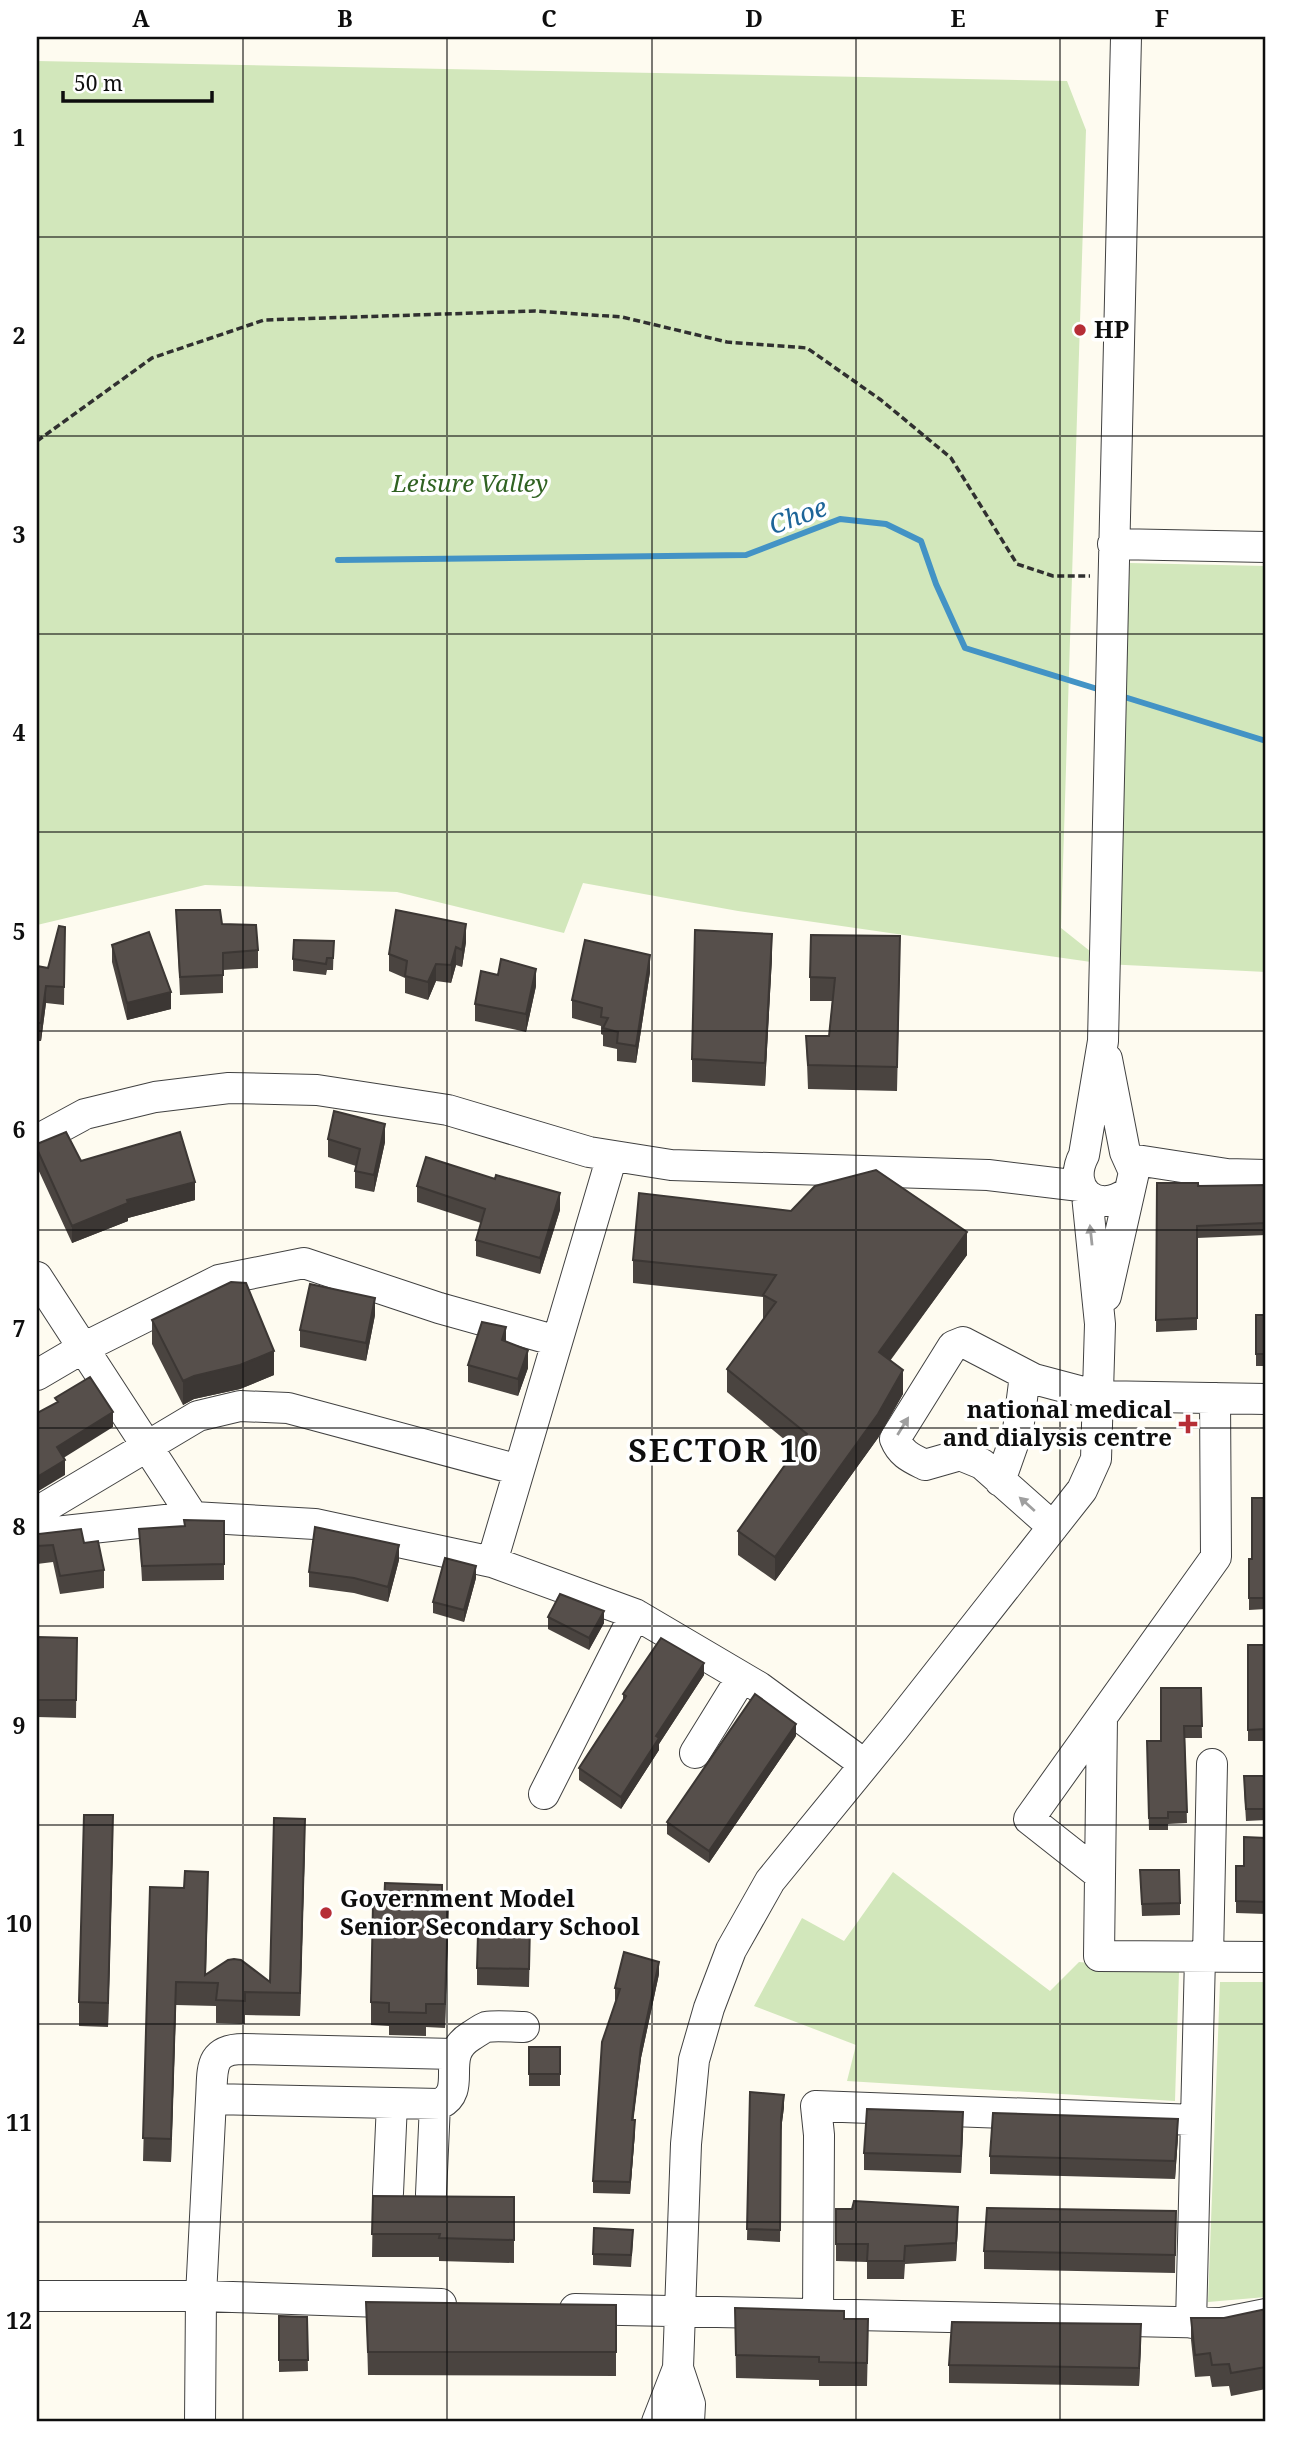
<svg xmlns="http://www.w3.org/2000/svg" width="1303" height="2459" viewBox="0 0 1303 2459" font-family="'Noto Serif',serif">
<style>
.green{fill:#d2e7bb}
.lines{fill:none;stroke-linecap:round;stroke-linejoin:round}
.stream{stroke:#4393c5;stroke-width:6}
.minor-casing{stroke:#414141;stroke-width:32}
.path{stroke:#303030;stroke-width:3.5;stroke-dasharray:7 3.5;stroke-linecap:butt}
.minor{stroke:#fff;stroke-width:30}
.wall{fill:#4a4440}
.shaded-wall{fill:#3c3734}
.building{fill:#564f4b;stroke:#3c3734;stroke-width:2}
.oneway{fill:#9f9f9f}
.grid{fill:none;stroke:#0e0e0e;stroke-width:2;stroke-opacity:0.55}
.poi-dot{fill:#b62e36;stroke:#fff;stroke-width:2.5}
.labels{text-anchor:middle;stroke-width:7;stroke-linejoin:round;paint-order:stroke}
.poi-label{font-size:24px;font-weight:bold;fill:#0e0e0e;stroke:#fff;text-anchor:start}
.park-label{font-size:24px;font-style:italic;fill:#306222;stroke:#fff}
.water-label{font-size:26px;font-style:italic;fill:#1e6599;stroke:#fff}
.district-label{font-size:32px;font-weight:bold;letter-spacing:2px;fill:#0e0e0e;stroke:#fff}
.neatline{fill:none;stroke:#0e0e0e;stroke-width:2.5}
.grid-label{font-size:23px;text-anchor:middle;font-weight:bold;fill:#0e0e0e}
</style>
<rect width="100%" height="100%" fill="#fefbf0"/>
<path class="green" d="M 37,61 L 1067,81 L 1086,130 L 1061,928 L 1105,963 L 1130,563 L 1266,566 L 1266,972 L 1105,964 L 738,911 L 583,883 L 564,933 L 397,892 L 205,885 L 37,925 Z
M 893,1872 L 1050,1991 L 1079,1962 L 1179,1972 L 1175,2101 L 847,2081 L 856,2045 L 754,2006 L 802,1918 L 844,1941 Z
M 1220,1982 L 1266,1982 L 1266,2297 L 1208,2302 Z"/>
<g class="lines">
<path class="stream" d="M 338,560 L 746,555 L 840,519 L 886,524 L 921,541 L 936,584 L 965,648 L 1104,691
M 1118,695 L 1266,741"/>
<g class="minor-casing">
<path id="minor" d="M 1126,37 L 1103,1041 L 1084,1155 C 1066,1189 1097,1215 1127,1193
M 1113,544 L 1266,547
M 37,1140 L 85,1114 L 155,1097 L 229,1088 L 317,1090 L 448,1110 L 589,1152 L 671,1165 L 988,1175 L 1080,1186
M 1130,1159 L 1227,1174 L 1266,1175
M 37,1277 L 193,1517
M 1106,1296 L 1134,1172 L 1125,1152 L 1107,1059
M 37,1375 L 83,1348 L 219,1280 L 304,1263 L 439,1308 L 557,1341
M 1000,1481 L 1018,1430 L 1025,1375
M 37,1512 L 198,1416 L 240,1406 L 288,1408 L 519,1470
M 1053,1527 L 982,1464 L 960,1455 L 925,1465 C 911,1458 901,1454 895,1439 L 953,1346 L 963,1342 L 1034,1379 L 1098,1396 L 1266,1399
M 37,1534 L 193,1517 L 315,1524 L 492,1562 L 635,1614 L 759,1687 L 864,1764
M 492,1562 L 612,1156
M 1102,1717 L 1099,1956 L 1266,1957
M 695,1753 L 742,1677
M 544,1794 L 635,1614
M 1100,1875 L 1029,1819 L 1216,1557 L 1215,1398
M 1208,1957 L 1212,1764
M 211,2099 L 440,2104 C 469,2089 438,2056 471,2036 C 476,2033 481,2029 486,2027 C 497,2025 512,2027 524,2027
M 388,2193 L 392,2103
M 431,2194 L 435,2104
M 37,2296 L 201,2296 L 441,2304
M 575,2309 L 1221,2323 L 1266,2314
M 818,2316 L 819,2135 L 816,2106 L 1196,2120
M 1191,2323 L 1200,1957
M 678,2368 L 690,2404 L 689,2422
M 200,2422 L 201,2296 L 211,2099 C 213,2070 208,2049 244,2049 L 454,2054
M 657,2422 L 678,2368 L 686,2144 L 694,2060 L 709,2008 L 731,1950 L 770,1881 L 894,1729 L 1082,1490 L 1096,1459 L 1100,1324 L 1087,1195"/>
</g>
<path class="path" d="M 37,441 L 152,358 L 264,320 L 535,311 L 622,317 L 727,342 L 807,348 L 881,400 L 951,458 L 1017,564 L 1053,576 L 1090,576"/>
<use href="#minor" class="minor"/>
</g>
<path class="wall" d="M 176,910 L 222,924 L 258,950 L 258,968 L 223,970 L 223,993 L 180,995 Z
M 65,927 L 64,1005 L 46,1003 L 41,1041 L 37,1041 L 37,966 L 48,968 Z
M 334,941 L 333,970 L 327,970 L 326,975 L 293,971 L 293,959 Z
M 466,942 L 462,967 L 456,965 L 451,983 L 436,981 L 428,1000 L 405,993 L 405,978 L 389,971 L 389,954 Z
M 112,945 L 171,1009 L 127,1020 L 112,962 Z
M 772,957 L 765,1086 L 692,1082 L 692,1059 Z
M 900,960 L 897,1091 L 808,1089 L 806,1036 L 829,1036 L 832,1001 L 810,1001 L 810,977 Z
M 650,972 L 636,1063 L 617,1061 L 617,1049 L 603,1046 L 603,1035 L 601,1034 L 601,1026 L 572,1018 L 572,1000 Z
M 536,986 L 526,1032 L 475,1021 L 475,1004 Z
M 328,1139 L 385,1142 L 374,1192 L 355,1188 L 355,1171 L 356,1166 L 328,1157 Z
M 37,1144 L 81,1161 L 195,1200 L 128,1218 L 128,1221 L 72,1243 L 37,1167 Z
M 1157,1183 L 1198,1186 L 1266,1185 L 1266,1235 L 1197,1238 L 1197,1330 L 1156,1332 Z
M 417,1186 L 560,1210 L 540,1274 L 476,1256 L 476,1240 L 481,1223 L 417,1202 Z
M 967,1255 L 890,1361 L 903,1394 L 878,1438 L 775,1581 L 738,1555 L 738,1531 L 796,1449 L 727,1392 L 727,1369 L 764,1319 L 763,1319 L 763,1297 L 633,1283 L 633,1260 Z
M 375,1315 L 366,1361 L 300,1347 L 300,1330 Z
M 1256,1315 L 1266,1315 L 1266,1366 L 1256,1366 Z
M 152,1320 L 274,1375 L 240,1389 L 194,1399 L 183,1405 L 152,1344 Z
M 506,1342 L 528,1368 L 518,1396 L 468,1382 L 468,1365 Z
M 1266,1498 L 1266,1609 L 1249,1610 L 1249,1559 L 1252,1559 Z
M 224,1521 L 224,1580 L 142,1581 L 139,1529 L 184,1526 Z
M 37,1533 L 84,1543 L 104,1570 L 104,1588 L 60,1594 L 53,1562 L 37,1564 Z
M 399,1560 L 388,1602 L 354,1593 L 309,1587 L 309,1572 Z
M 476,1578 L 464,1622 L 433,1613 L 433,1602 Z
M 548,1617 L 604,1623 L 589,1650 L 548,1629 Z
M 37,1637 L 77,1638 L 76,1718 L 37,1717 Z
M 1248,1645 L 1266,1645 L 1266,1741 L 1248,1741 Z
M 704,1675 L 659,1744 L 659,1750 L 621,1809 L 579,1780 L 579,1768 L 623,1701 L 623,1694 Z
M 1201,1688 L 1202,1738 L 1185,1738 L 1187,1823 L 1168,1824 L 1168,1830 L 1149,1830 L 1147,1753 L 1161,1741 Z
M 796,1736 L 709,1863 L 667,1834 L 667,1822 Z
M 1266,1776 L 1266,1820 L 1246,1821 L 1244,1788 Z
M 113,1838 L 108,2027 L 79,2026 L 79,2002 Z
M 1266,1838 L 1266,1914 L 1236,1913 L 1236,1866 L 1244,1866 Z
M 305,1843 L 300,2016 L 245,2015 L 245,2024 L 216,2023 L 216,2006 L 176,2005 L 171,2162 L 143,2161 L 150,1887 L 208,1895 L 206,1974 L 270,1982 Z
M 1140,1870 L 1180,1903 L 1180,1915 L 1142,1916 Z
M 442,1905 L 448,1928 L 445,2028 L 426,2027 L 426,2036 L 389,2035 L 389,2026 L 371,2025 L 371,2002 Z
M 530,1943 L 529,1987 L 477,1985 L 477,1968 Z
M 659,1974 L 641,2058 L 633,2120 L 635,2132 L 630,2194 L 593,2193 L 593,2181 L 616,2001 L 615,2000 L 615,1988 Z
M 529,2047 L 560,2047 L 560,2086 L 529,2086 Z
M 750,2092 L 784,2107 L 781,2130 L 780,2242 L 747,2240 Z
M 963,2129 L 961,2173 L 864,2170 L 864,2153 Z
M 1178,2137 L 1175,2179 L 990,2174 L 990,2156 Z
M 373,2196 L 514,2197 L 514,2263 L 439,2261 L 439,2257 L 372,2257 Z
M 836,2209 L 958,2224 L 956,2261 L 905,2264 L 904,2279 L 867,2279 L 867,2262 L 836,2261 Z
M 1176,2211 L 1175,2273 L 984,2269 L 984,2251 Z
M 633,2242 L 631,2267 L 593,2265 L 593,2254 Z
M 366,2302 L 616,2305 L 616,2376 L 368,2375 Z
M 735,2308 L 844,2319 L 868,2342 L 867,2386 L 819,2386 L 819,2380 L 736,2378 Z
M 1266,2309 L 1266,2389 L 1231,2396 L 1229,2386 L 1212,2387 L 1210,2376 L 1195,2377 L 1191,2340 L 1191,2318 L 1224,2318 Z
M 279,2316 L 307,2317 L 308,2371 L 279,2372 Z
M 1141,2342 L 1139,2386 L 949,2383 L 949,2365 Z"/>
<path class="shaded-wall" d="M 466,924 L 466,942 L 462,967 L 462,950 Z
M 772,934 L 772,957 L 765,1086 L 765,1063 Z
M 456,947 L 456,965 L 451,983 L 451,965 Z
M 650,955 L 650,972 L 636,1063 L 636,1046 Z
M 436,964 L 436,981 L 428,1000 L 428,982 Z
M 536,969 L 536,986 L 526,1032 L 526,1014 Z
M 46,986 L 46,1003 L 41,1041 L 41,1023 Z
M 171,992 L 171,1009 L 127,1020 L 127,1003 Z
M 385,1124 L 385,1142 L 374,1192 L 374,1175 Z
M 195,1182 L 195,1200 L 128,1218 L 128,1221 L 72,1243 L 72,1226 L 127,1200 Z
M 560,1193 L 560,1210 L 540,1274 L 540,1258 Z
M 967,1232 L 967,1255 L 879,1375 L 879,1352 Z
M 375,1298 L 375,1315 L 366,1361 L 366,1343 Z
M 506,1327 L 506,1345 L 502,1340 Z
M 528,1350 L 528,1368 L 518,1396 L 518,1379 Z
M 274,1351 L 274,1375 L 240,1389 L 194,1399 L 183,1405 L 183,1381 L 194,1376 Z
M 903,1370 L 903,1394 L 878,1438 L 775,1581 L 775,1557 Z
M 113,1412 L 113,1427 L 57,1462 L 57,1447 Z
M 65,1460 L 65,1475 L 37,1492 L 37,1477 Z
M 399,1545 L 399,1560 L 388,1602 L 388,1587 Z
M 476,1566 L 476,1578 L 464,1622 L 464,1610 Z
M 604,1611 L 604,1623 L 589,1650 L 589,1638 Z
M 704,1663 L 704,1675 L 659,1744 L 659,1750 L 621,1809 L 621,1797 L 656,1736 Z
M 796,1724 L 796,1736 L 709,1863 L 709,1851 Z
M 113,1815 L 113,1838 L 108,2027 L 108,2003 Z
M 305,1819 L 305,1843 L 300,2016 L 300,1993 Z
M 448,1905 L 448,1928 L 445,2028 L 445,2004 Z
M 659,1962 L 659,1974 L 641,2058 L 632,2132 L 632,2120 L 641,2046 Z
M 176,1982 L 176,2005 L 171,2162 L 171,2139 Z
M 784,2095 L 784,2107 L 781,2130 L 780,2242 L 781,2118 Z
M 963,2112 L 963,2129 L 961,2173 L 961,2156 Z
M 1178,2119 L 1178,2137 L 1175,2179 L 1175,2161 Z
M 635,2120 L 635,2132 L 630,2194 L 630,2182 Z
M 958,2207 L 958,2224 L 956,2261 L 956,2243 Z
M 1141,2324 L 1141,2342 L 1139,2386 L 1139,2368 Z"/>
<path class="building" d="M 176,910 L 220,910 L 222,924 L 256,925 L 258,950 L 223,953 L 223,975 L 180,977 Z
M 396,910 L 466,924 L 462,950 L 456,947 L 451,965 L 436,964 L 428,982 L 405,976 L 407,961 L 389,954 Z
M 59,926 L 65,927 L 64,987 L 46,986 L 41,1023 L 37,1023 L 37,966 L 48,968 Z
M 695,930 L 772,934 L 765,1063 L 692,1059 Z
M 149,932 L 171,992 L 127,1003 L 112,945 Z
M 811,935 L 900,936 L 897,1067 L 808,1065 L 806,1036 L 829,1036 L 835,978 L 810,977 Z
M 294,940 L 334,941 L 333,958 L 327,958 L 326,964 L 293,959 Z
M 585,940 L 650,955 L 636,1046 L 617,1043 L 618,1032 L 603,1028 L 608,1018 L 601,1017 L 602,1008 L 572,1000 Z
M 501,959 L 536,969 L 526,1014 L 475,1004 L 481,971 L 498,975 Z
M 334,1111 L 385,1124 L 374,1175 L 355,1171 L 360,1149 L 328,1139 Z
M 66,1132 L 81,1161 L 180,1132 L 195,1182 L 127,1200 L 128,1203 L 72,1226 L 37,1149 L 37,1144 Z
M 426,1157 L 495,1179 L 496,1175 L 560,1193 L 540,1258 L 476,1240 L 485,1209 L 417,1186 Z
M 876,1170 L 967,1232 L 879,1352 L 903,1370 L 878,1414 L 775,1557 L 738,1531 L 807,1434 L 727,1369 L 776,1302 L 763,1295 L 776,1275 L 633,1260 L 639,1193 L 791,1211 L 815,1186 Z
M 1157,1183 L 1198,1183 L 1198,1186 L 1266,1185 L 1266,1223 L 1197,1226 L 1197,1318 L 1156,1320 Z
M 231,1282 L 246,1283 L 274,1351 L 240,1365 L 194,1376 L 183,1381 L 152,1320 Z
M 310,1284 L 375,1298 L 366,1343 L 300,1330 Z
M 1256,1315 L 1266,1315 L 1266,1354 L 1256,1354 Z
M 482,1322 L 506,1327 L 502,1340 L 528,1350 L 518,1379 L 468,1365 Z
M 90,1377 L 113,1412 L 57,1447 L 65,1460 L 37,1477 L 37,1413 L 58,1402 L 55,1398 Z
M 1252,1498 L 1266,1498 L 1266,1598 L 1249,1598 L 1249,1559 L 1252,1559 Z
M 184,1520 L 224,1521 L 224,1564 L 142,1566 L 139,1529 L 185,1526 Z
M 315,1527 L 399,1545 L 388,1587 L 354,1578 L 309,1572 Z
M 81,1529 L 84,1543 L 98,1541 L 104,1570 L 60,1576 L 53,1545 L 37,1546 L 37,1533 L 39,1534 Z
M 445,1558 L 476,1566 L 464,1610 L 433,1602 Z
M 560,1594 L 604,1611 L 589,1638 L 548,1617 Z
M 37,1637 L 77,1638 L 76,1700 L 37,1700 Z
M 661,1638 L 704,1663 L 656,1736 L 659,1738 L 621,1797 L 579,1768 L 626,1696 L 623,1694 Z
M 1248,1645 L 1266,1645 L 1266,1729 L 1248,1730 Z
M 1161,1688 L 1201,1688 L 1202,1726 L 1184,1726 L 1187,1812 L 1168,1812 L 1168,1818 L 1149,1818 L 1147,1741 L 1161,1741 Z
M 755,1694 L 796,1724 L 709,1851 L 667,1822 Z
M 1244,1776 L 1266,1776 L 1266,1809 L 1246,1809 Z
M 84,1815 L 113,1815 L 108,2003 L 79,2002 Z
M 274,1818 L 305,1819 L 300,1993 L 245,1992 L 245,2001 L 216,2000 L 218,1983 L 176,1982 L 171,2139 L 143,2138 L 150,1887 L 184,1888 L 185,1871 L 208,1872 L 205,1975 L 228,1960 L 234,1959 L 241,1960 L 270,1982 Z
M 1244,1837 L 1266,1838 L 1266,1902 L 1236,1901 L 1236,1866 L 1244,1866 Z
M 1140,1870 L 1179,1870 L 1180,1903 L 1142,1904 Z
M 385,1883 L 442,1885 L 442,1905 L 448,1905 L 445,2004 L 426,2004 L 426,2013 L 389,2012 L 389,2003 L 371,2002 L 373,1904 L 384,1904 Z
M 492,1924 L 530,1925 L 529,1969 L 477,1968 L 478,1934 L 492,1934 Z
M 624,1952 L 659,1962 L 641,2046 L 632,2120 L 635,2120 L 630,2182 L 593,2181 L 602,2042 L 620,1989 L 615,1988 Z
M 529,2047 L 560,2047 L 560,2074 L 529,2074 Z
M 750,2092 L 784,2095 L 781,2118 L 780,2230 L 747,2229 Z
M 867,2109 L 963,2112 L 961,2156 L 864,2153 Z
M 993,2113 L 1178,2119 L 1175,2161 L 990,2156 Z
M 373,2196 L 514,2197 L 514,2240 L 439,2238 L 440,2234 L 372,2234 Z
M 854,2201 L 958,2207 L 956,2243 L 905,2246 L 904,2261 L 867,2261 L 868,2244 L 836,2244 L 836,2209 L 852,2209 Z
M 987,2208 L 1176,2211 L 1175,2255 L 984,2251 Z
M 594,2228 L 633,2230 L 631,2255 L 593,2254 Z
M 366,2302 L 616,2305 L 616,2352 L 368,2352 Z
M 735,2308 L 844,2311 L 844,2319 L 868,2319 L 867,2363 L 819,2362 L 819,2357 L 736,2355 Z
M 1266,2309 L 1266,2367 L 1231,2373 L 1229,2364 L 1212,2365 L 1210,2353 L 1195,2355 L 1191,2318 L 1224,2318 Z
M 279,2316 L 307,2317 L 308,2360 L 279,2360 Z
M 952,2322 L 1141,2324 L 1139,2368 L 949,2365 Z"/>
<defs><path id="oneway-solid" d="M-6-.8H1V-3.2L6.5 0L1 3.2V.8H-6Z" transform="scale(1.75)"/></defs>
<g class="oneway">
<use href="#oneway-solid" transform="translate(1091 1235) rotate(-96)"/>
<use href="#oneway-solid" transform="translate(903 1426) rotate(-58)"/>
<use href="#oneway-solid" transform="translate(1027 1504) rotate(-138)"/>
</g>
<path class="grid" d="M 243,37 L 243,2422M 447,37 L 447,2422M 652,37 L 652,2422M 856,37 L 856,2422M 1060,37 L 1060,2422M 37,237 L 1266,237M 37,436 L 1266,436M 37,634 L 1266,634M 37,832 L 1266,832M 37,1031 L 1266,1031M 37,1230 L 1266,1230M 37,1428 L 1266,1428M 37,1626 L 1266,1626M 37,1825 L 1266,1825M 37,2024 L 1266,2024M 37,2222 L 1266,2222"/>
<g class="poi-dot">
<circle cx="1080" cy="330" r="7"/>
<path d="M1184.5 1413.5h7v7h7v7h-7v7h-7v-7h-7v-7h7z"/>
<circle cx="326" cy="1913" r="7"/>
</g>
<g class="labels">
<g class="poi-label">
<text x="1094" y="338">HP</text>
<text x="1172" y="1418" text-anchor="end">national medical<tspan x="1172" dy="28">and dialysis centre</tspan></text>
<text x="340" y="1907">Government Model<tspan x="340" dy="28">Senior Secondary School</tspan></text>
</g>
<g class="park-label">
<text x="470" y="492">Leisure Valley</text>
</g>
<g class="water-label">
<text transform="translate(798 516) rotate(-20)" y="9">Choe</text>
</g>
<g class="district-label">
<text x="724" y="1462">SECTOR 10</text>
</g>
</g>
<rect width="1303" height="2459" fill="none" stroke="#ffffff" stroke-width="77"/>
<path d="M63 91v10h149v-10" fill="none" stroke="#0e0e0e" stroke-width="3.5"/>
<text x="74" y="91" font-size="21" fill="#0e0e0e" stroke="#ffffff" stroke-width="5" paint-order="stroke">50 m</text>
<rect x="38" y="38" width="1226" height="2382" class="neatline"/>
<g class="grid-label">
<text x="141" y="27">A</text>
<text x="345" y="27">B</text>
<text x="549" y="27">C</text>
<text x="754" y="27">D</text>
<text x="958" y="27">E</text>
<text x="1162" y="27">F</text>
<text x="19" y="146">1</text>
<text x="19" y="344">2</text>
<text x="19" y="543">3</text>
<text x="19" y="741">4</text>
<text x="19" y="940">5</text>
<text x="19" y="1138">6</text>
<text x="19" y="1337">7</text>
<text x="19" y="1535">8</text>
<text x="19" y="1734">9</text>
<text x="19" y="1932">10</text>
<text x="19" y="2131">11</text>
<text x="19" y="2329">12</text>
</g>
</svg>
